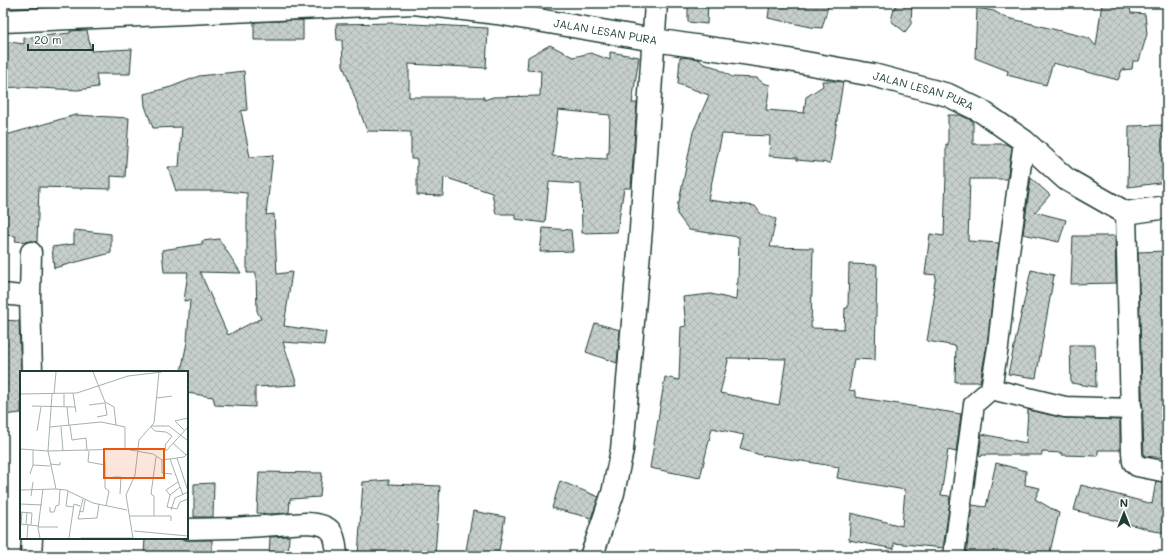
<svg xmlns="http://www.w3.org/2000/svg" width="1170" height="559" viewBox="0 0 1170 559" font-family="Mali,sans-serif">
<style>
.building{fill:url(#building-cross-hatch);stroke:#1f3d34;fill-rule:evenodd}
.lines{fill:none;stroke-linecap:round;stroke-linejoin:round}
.street-casing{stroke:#1f3d34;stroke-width:23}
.secondary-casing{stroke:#1f3d34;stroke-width:25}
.street{stroke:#fff;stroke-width:20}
.secondary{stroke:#fff;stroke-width:22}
.labels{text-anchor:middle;stroke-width:3;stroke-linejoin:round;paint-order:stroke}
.street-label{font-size:11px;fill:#1f3d34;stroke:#fff}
.inset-road{fill:none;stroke:#a5b1ae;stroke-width:1}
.view{fill:#e8590c;fill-opacity:0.15;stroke:#e8590c;stroke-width:2}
.inset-edge{fill:none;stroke:#1f3d34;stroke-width:2}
</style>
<defs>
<pattern id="building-cross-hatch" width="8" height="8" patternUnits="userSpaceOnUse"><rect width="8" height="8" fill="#c7cfcc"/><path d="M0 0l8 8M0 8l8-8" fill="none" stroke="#aab3b0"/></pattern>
</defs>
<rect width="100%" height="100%" fill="#fff"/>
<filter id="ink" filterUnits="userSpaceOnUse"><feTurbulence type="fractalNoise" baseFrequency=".025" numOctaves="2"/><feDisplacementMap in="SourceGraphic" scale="8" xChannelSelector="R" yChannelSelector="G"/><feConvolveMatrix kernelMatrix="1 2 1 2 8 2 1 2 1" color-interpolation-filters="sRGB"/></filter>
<g filter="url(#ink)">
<path class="building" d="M 688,3 L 708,3 L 707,24 L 688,22 Z
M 770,3 L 829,3 L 822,28 L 811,27 L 768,18 Z
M 898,3 L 912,3 L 911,24 L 905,32 L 891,21 L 894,9 Z
M 1102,3 L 1129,3 L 1131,13 L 1145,14 L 1147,34 L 1139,61 L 1133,61 L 1132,69 L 1122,70 L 1118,80 L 1053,63 L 1046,85 L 1007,75 L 1008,71 L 975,58 L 977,8 L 994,11 L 1004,17 L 1089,38 L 1096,46 Z
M 303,20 L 303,40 L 254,40 L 254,22 Z
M 395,23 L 488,28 L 486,68 L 409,64 L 409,97 L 484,97 L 484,100 L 493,97 L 540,96 L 541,71 L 527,70 L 528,57 L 550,45 L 573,57 L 591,53 L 610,60 L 610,52 L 639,57 L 632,103 L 637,103 L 637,104 L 631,188 L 624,188 L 617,232 L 582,233 L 581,184 L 549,182 L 545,223 L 515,219 L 515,214 L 496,214 L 492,193 L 444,177 L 443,196 L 417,195 L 417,159 L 411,159 L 411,132 L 367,131 L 343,65 L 342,40 L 337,40 L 336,24 ZM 558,110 L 610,115 L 609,153 L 607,153 L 607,159 L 552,156 Z
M 87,30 L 91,51 L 132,49 L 130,74 L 96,74 L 98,87 L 78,90 L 19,87 L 3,88 L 3,41 L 24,44 L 24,38 L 70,33 L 70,31 Z
M 680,57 L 698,59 L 704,64 L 715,67 L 732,77 L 757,78 L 763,83 L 770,85 L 766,110 L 804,113 L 806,97 L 823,86 L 822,81 L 834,81 L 843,82 L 830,163 L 797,160 L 797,158 L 769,156 L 770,136 L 722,134 L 708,200 L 755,206 L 761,214 L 776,219 L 770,247 L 813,248 L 811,328 L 844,329 L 845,308 L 848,308 L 849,264 L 877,265 L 875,360 L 854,359 L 849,390 L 855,391 L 855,397 L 961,414 L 956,452 L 948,450 L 941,495 L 949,496 L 950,501 L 943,548 L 894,543 L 894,549 L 849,540 L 851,513 L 902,526 L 905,490 L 837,478 L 839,467 L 764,455 L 764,456 L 740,449 L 744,435 L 712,428 L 700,478 L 650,468 L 665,377 L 679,380 L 681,327 L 686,326 L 683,297 L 711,294 L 736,300 L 737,283 L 738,283 L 739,237 L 689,230 L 677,214 L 678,202 L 679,202 L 693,132 L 709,95 L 678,84 ZM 727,358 L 731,358 L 786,359 L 779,405 L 720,393 L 728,361 Z
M 244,71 L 247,110 L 241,111 L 250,157 L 273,155 L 266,215 L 274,214 L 277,274 L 292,272 L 284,326 L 326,332 L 324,345 L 283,342 L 297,385 L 255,387 L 255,407 L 215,405 L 213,397 L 187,393 L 187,372 L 181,372 L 187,342 L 190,300 L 184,301 L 188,272 L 164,272 L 162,250 L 202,244 L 202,241 L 219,239 L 241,273 L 200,272 L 228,335 L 255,321 L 257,322 L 257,320 L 261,319 L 257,311 L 256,273 L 247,273 L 247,193 L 224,191 L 176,191 L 168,167 L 179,167 L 182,127 L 153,128 L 145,106 L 144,94 L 171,87 L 199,76 Z
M 75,115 L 129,118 L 125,177 L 111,176 L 111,189 L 39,187 L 37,242 L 32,241 L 26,242 L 15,241 L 16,236 L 3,235 L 3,136 Z
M 948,115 L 960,115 L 973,121 L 973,144 L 1006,144 L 1012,148 L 1007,179 L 970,179 L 968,241 L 999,243 L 987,345 L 980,382 L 955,382 L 956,346 L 927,341 L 935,293 L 933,293 L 936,275 L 925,274 L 930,234 L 944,236 L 946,174 L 946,144 L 948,145 Z
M 1167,125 L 1167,182 L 1128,187 L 1129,126 Z
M 1031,178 L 1050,195 L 1035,212 L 1066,220 L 1059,242 L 1023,234 Z
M 543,228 L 571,230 L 573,251 L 540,252 Z
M 74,230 L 111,234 L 111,253 L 54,268 L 52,247 L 74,244 Z
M 1073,236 L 1115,236 L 1116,283 L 1071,284 Z
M 1167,251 L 1167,458 L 1144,456 L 1138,252 Z
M 1031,270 L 1054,275 L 1036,378 L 1008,374 Z
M 3,320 L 19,321 L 21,374 L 21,413 L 3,415 Z
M 595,323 L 620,330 L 617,363 L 586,352 Z
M 1070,345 L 1095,345 L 1096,387 L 1071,383 Z
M 1028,410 L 1064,418 L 1120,420 L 1120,450 L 1098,450 L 1098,456 L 1062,455 L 1062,453 L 1042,452 L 1042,455 L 982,455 L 981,457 L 979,456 L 982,434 L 1026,443 Z
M 996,463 L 1026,471 L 1025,485 L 1040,488 L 1035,499 L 1059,513 L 1049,556 L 966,556 L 972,505 L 986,507 Z
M 259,472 L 322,473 L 320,497 L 290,499 L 289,513 L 271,514 L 257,513 Z
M 389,480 L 389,484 L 440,486 L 435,556 L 358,556 L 363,482 Z
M 560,481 L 599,497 L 591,518 L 552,508 Z
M 1156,481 L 1167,483 L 1167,533 L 1148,530 L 1148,529 L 1074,510 L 1081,485 L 1152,504 Z
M 214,483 L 213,517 L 194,517 L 194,484 Z
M 473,511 L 505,517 L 498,556 L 465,556 Z
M 289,536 L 288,556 L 269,556 L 270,537 Z
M 145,538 L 180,538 L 187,540 L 212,540 L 212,556 L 144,556 Z"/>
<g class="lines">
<g class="street-casing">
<path id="street" d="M 1126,213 L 1132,452 L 1133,462 L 1137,466 L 1167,472
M 3,294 L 30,297 L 31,252
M 30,297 L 32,372
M 991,389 L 1065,407 L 1132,409
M 187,529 L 233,528 L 306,523 C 333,524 335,532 337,556
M 31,556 L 32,538
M 954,556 L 974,404 L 991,389 L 998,347 L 1008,259 L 1024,141"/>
</g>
<g class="secondary-casing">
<g id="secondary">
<path id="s1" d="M 3,21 L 414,3 L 497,13 L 654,40 L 783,59 L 873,75 L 948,95 L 981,111 L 1024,141 L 1066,179 L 1126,213 L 1167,207"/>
<path d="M 591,556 L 595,546 L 613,493 L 622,450 L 641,229 L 656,3"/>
</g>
</g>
<use href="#street" class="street"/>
<use href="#secondary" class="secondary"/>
</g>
</g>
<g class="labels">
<g class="street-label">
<text dy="4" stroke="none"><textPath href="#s1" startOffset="605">JALAN LESAN PURA</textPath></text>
<text dy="4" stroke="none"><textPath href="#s1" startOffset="929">JALAN LESAN PURA</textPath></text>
</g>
</g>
<g transform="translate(20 371)">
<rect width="168" height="168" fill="#fff"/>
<path class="inset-road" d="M 73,1 L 85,31 L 94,36 L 96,54 L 105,56 L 105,78M 53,22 L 56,41M 0,23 L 57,22 L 108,5 L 142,1M 32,23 L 28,80 L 36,118 L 46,119 L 73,132 L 107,139M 34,23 L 36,1M 44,23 L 44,36M 137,27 L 152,25M 69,34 L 85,32M 12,35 L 55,36M 47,36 L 49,55M 77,46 L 87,44 L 85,32M 50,55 L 52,69 L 66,67 L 67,80M 131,55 L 149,55 L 168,70M 30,56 L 81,51 L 96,54M 41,56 L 43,80M 131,56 L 135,60 L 146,61 L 152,65 L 145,74 L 146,80 L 168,56M 164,59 L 155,50 L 168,47M 17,60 L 21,36M 153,72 L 166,84M 0,78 L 28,80 L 105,78 L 133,83 L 142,89 L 164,86 L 168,82M 69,80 L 68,91 L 85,94 L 85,91M 157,87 L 168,120M 150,88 L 163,124M 142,89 L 142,102 L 152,103M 30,93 L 40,94 L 40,91M 13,94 L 13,79M 85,94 L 85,117 L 89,120 L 86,135M 10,103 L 13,94 L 30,95M 93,106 L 101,106 L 100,123M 160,116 L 150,124 L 147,136 L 157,138 L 160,131 L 168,128M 0,119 L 36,118M 48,120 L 46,135 L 53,136M 150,124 L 146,119 L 158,111M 11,125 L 13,111M 63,128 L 58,148 L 77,147 L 79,133M 0,133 L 22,134M 30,136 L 30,141 L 34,141 L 36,135 L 39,134 L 40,118M 151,139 L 155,127 L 168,121M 59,140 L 63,141 L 65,129M 0,141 L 12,142 L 11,154M 109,145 L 151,145 L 151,150M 134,145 L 134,125 L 131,123 L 136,86M 0,153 L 19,155M 1,153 L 2,141M 6,153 L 7,141M 18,156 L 38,156M 114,160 L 168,165M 7,167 L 8,153M 20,167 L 18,157 L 23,118M 49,167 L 54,133 L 60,135M 61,167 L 113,167M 113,167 L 106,124 L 115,104 L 119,69 L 134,52 L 139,1"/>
<path class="view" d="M 84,78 L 144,78 L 144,107 L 84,107 Z"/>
<rect width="168" height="168" class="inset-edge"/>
</g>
<rect width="1170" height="559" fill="none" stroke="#fff" stroke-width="16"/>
<rect x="8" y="8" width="1154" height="543" fill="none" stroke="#1f3d34" stroke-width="1.5" filter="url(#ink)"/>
<g transform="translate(1124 513)" stroke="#ffffff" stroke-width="3" paint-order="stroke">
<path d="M0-3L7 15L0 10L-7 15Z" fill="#1f3d34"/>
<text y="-6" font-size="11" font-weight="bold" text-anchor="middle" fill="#1f3d34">N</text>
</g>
<path d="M28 44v6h65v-6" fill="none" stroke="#1f3d34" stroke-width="2"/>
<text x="34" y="44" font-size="12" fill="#1f3d34" stroke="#ffffff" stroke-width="3" paint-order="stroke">20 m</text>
</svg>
